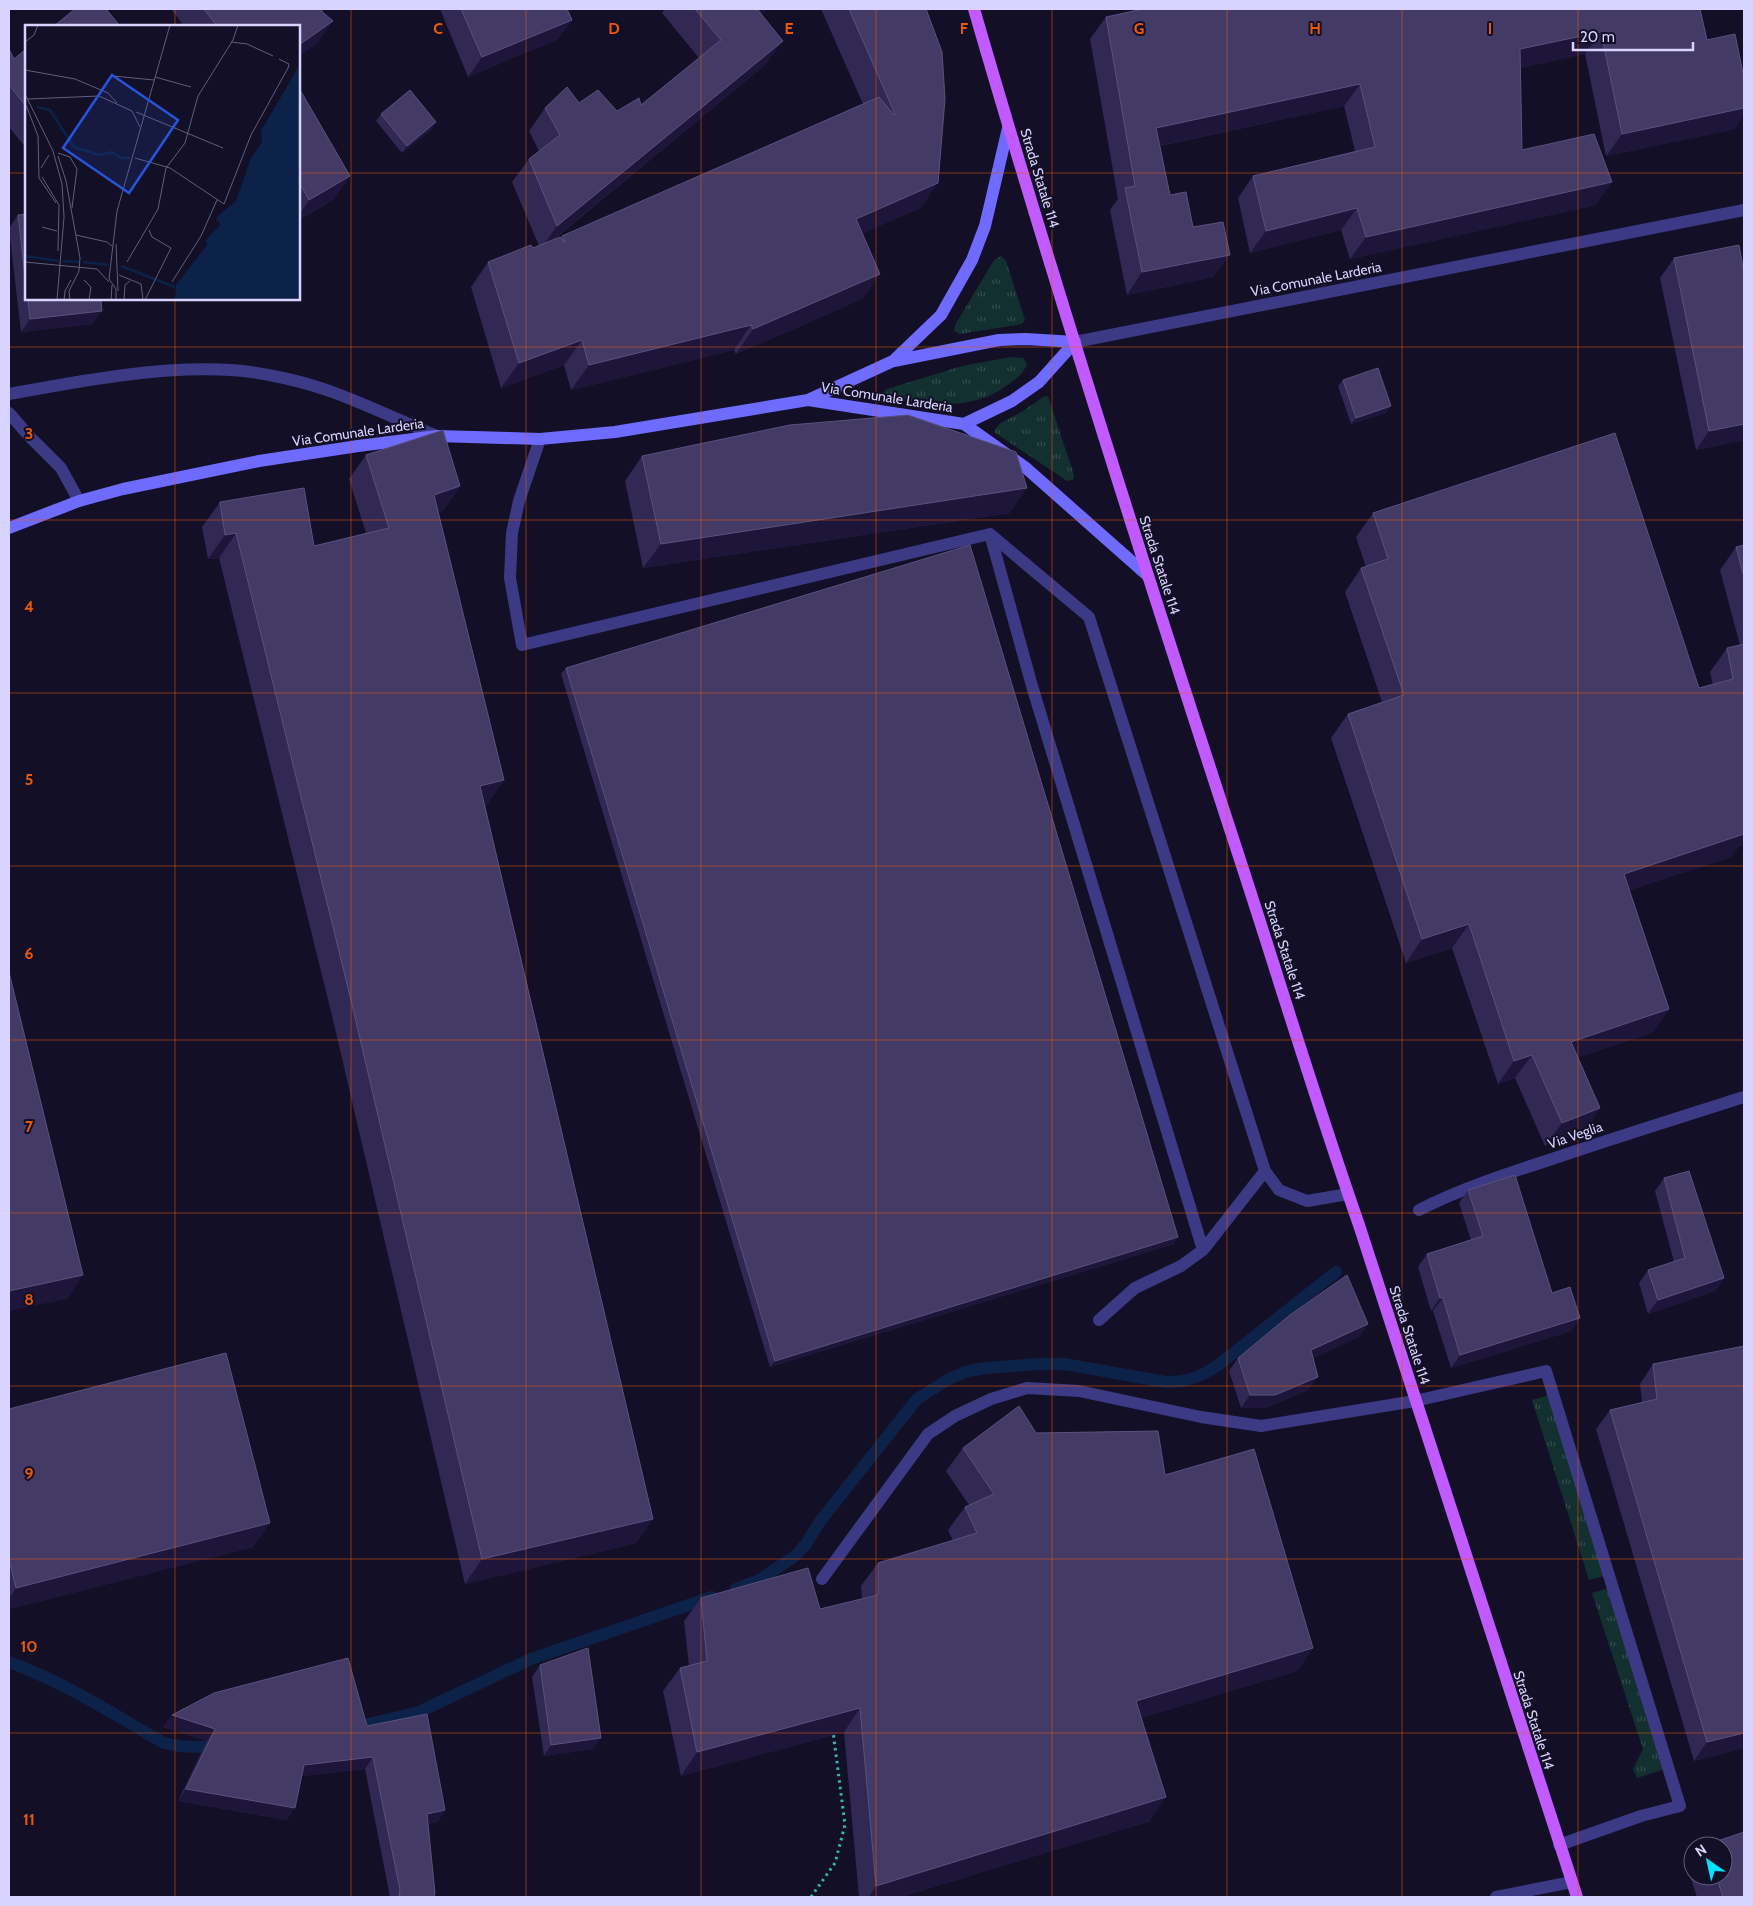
<svg xmlns="http://www.w3.org/2000/svg" width="1753" height="1906" viewBox="0 0 1753 1906" font-family="Cabin,sans-serif">
<style>
.grass{fill:url(#grass-tufts)}
.lines{fill:none;stroke-linecap:round;stroke-linejoin:round}
.stream{stroke:#0c2248;stroke-width:12}
.path{stroke:#2fb8b0;stroke-width:3;stroke-dasharray:2.5 4;stroke-linecap:butt}
.lane{stroke:#3d3a85;stroke-width:12}
.street{stroke:#3d3a85;stroke-width:12}
.secondary{stroke:#6f6bff;stroke-width:12}
.primary{stroke:#c25bff;stroke-width:12}
.wall{fill:#312854}
.shaded-wall{fill:#1d163a}
.building{fill:#433a66;stroke:#5a527e}
.grid{fill:none;stroke:#e8590c;stroke-width:1;stroke-opacity:0.55}
.labels{text-anchor:middle;stroke-width:4;stroke-linejoin:round;paint-order:stroke}
.street-label{font-size:14px;fill:#d9d4ff;stroke:#130f26}
.inset-river{fill:none;stroke:#0c2248;stroke-width:2.5}
.inset-road{fill:none;stroke:#625e7d;stroke-width:1}
.view{fill:#2655da;fill-opacity:0.15;stroke:#2655da;stroke-width:2.5}
.inset-edge{fill:none;stroke:#d9d4ff;stroke-width:2.5}
.grid-label{font-size:16px;text-anchor:middle;font-weight:bold;fill:#e8590c;stroke:#130f26;stroke-width:4;stroke-linejoin:round;paint-order:stroke}
</style>
<defs>
<pattern id="grass-tufts" width="24" height="20" patternUnits="userSpaceOnUse" patternTransform="scale(1.25)"><rect width="24" height="20" fill="#12302f"/><path d="M3 7l-1-3M5 7V3M7 7l1-3M15 17l-1-3M17 17v-4M19 17l1-3" fill="none" stroke="#344d4e"/></pattern>
</defs>
<rect width="100%" height="100%" fill="#130f26"/>
<path class="grass" d="M 1001,256 L 1006,261 L 1025,320 L 1022,324 L 960,334 L 954,331 L 955,325 L 994,260 Z
M 1011,357 L 1023,358 L 1027,364 C 1023,374 1017,378 1009,384 C 972,413 929,403 886,399 L 882,394 L 887,389 L 962,366 Z
M 1048,396 L 1074,475 L 1073,480 L 1067,481 L 994,432 L 999,424 L 1023,411 L 1043,397 Z
M 1549,1395 L 1605,1576 L 1589,1580 L 1532,1400 Z
M 1609,1588 L 1665,1769 L 1637,1778 L 1633,1769 L 1643,1749 L 1592,1593 Z"/>
<g class="lines">
<path class="stream" d="M 736,1589 L 761,1579 L 795,1556 L 806,1544 L 821,1520 L 917,1399 L 949,1379 L 968,1371 L 986,1368 L 1039,1364 L 1064,1364 L 1166,1382 C 1188,1382 1199,1377 1217,1366 L 1336,1272
M 9,1662 C 64,1682 113,1714 164,1743 C 184,1748 200,1748 220,1746
M 351,1728 L 419,1712 L 531,1659 L 712,1597"/>
<path class="path" d="M 811,1897 L 835,1863 L 845,1825 L 833,1731"/>
<path class="lane" d="M 540,439 L 519,501 L 512,533 L 510,578 L 522,645 L 990,534 L 1089,617 L 1265,1171 L 1279,1190 L 1307,1201 L 1348,1194
M 990,534 L 1032,686 L 1203,1250 L 1181,1266 L 1135,1288 L 1099,1320
M 1203,1250 L 1265,1171
M 822,1579 L 928,1434 L 955,1416 L 991,1399 L 1027,1388 L 1079,1391 L 1201,1417 L 1261,1426 L 1415,1401 L 1546,1371 L 1680,1806 L 1641,1816 L 1559,1845
M 1496,1897 L 1572,1882"/>
<path class="street" d="M 1075,342 L 1744,210
M 9,394 C 81,381 157,366 231,370 C 263,372 306,382 335,393 C 370,406 403,422 437,436
M 9,413 L 29,436 L 61,468 L 79,501
M 1419,1210 C 1462,1188 1509,1173 1555,1158 C 1617,1137 1681,1117 1744,1097"/>
<path class="secondary" d="M 894,361 L 999,340 L 1026,339 L 1075,342
M 808,400 L 964,424 L 1026,468 L 1147,575
M 964,424 L 1012,401 L 1039,382 L 1075,342
M 9,528 L 79,501 L 123,489 L 259,461 L 358,446 L 437,436 L 540,439 L 615,432 L 808,400 L 893,361 L 941,315 L 972,260 L 985,226 L 1008,128"/>
<path class="primary" d="M 974,9 C 1058,298 1150,585 1244,872 C 1282,989 1318,1108 1359,1225 L 1577,1897"/>
</g>
<path class="wall" d="M 171,9 L 325,9 L 322,12 L 317,44 L 299,26 L 184,26 Z
M 440,9 L 567,9 L 572,20 L 558,39 L 468,77 Z
M 665,9 L 768,9 L 761,14 L 766,64 L 553,240 L 561,238 L 562,236 L 863,104 L 821,9 L 926,9 L 921,208 L 862,233 L 880,274 L 862,299 L 736,354 L 734,350 L 571,390 L 564,365 L 501,388 L 471,287 L 488,262 L 539,246 L 512,182 L 529,159 L 539,151 L 529,131 L 545,108 L 579,103 L 617,111 L 641,105 L 699,58 L 662,13 Z
M 1700,9 L 1707,40 L 1735,129 L 1606,156 L 1585,54 L 1520,68 L 1522,150 L 1596,205 L 1350,259 L 1341,230 L 1250,253 L 1238,198 L 1253,176 L 1355,151 L 1344,106 L 1160,146 L 1170,195 L 1193,227 L 1214,277 L 1127,295 L 1110,210 L 1118,199 L 1090,39 L 1106,17 Z
M 9,49 L 14,59 L 26,49 L 26,148 L 9,127 Z
M 299,88 L 350,176 L 333,200 L 299,220 Z
M 381,114 L 432,129 L 402,153 L 376,121 Z
M 26,214 L 26,299 L 101,299 L 93,324 L 21,332 L 9,228 L 18,215 Z
M 1674,258 L 1744,440 L 1696,450 L 1660,278 Z
M 1343,380 L 1386,413 L 1351,424 L 1338,386 Z
M 366,455 L 460,486 L 443,511 L 438,512 L 504,780 L 487,804 L 485,805 L 653,1519 L 636,1543 L 465,1584 L 333,1020 L 219,558 L 208,559 L 202,527 L 220,502 L 314,546 L 366,533 L 349,479 Z
M 642,456 L 1010,513 L 643,568 L 625,481 Z
M 1373,513 L 1699,688 L 1713,685 L 1710,672 L 1727,648 L 1740,645 L 1720,570 L 1736,547 L 1744,545 L 1744,845 L 1739,846 L 1731,857 L 1629,890 L 1669,1009 L 1652,1033 L 1578,1057 L 1600,1108 L 1584,1132 L 1545,1146 L 1515,1078 L 1498,1084 L 1452,948 L 1406,963 L 1331,738 L 1348,714 L 1382,702 L 1345,592 L 1361,568 L 1366,567 L 1356,537 Z
M 566,668 L 1174,1244 L 770,1367 L 561,674 Z
M 1664,1178 L 1724,1278 L 1715,1291 L 1648,1314 L 1639,1283 L 1648,1270 L 1674,1262 L 1655,1191 Z
M 1468,1190 L 1552,1293 L 1580,1318 L 1571,1331 L 1451,1368 L 1433,1311 L 1431,1311 L 1418,1267 L 1427,1254 L 1471,1240 L 1459,1203 Z
M 1368,1324 L 1359,1337 L 1313,1358 L 1308,1390 L 1266,1408 L 1241,1408 L 1229,1371 L 1238,1358 Z
M 1744,1346 L 1744,1748 L 1694,1761 L 1596,1429 L 1610,1410 L 1642,1402 L 1640,1384 L 1653,1364 Z
M 9,1409 L 253,1547 L 9,1609 Z
M 1036,1433 L 1165,1475 L 1313,1648 L 1297,1671 L 1141,1718 L 1150,1821 L 900,1897 L 859,1897 L 844,1732 L 681,1776 L 663,1691 L 680,1668 L 689,1666 L 684,1621 L 701,1598 L 820,1609 L 862,1599 L 861,1586 L 878,1563 L 953,1541 L 948,1530 L 965,1507 L 969,1505 L 946,1471 L 963,1448 Z
M 540,1665 L 593,1749 L 544,1756 L 532,1677 Z
M 172,1715 L 367,1726 L 445,1810 L 437,1822 L 428,1824 L 434,1897 L 390,1897 L 365,1769 L 301,1776 L 287,1820 L 178,1801 L 207,1741 L 163,1727 Z
M 1744,1832 L 1744,1897 L 1697,1897 L 1688,1870 L 1693,1863 L 1693,1876 L 1723,1876 L 1723,1846 L 1705,1846 L 1706,1845 Z"/>
<path class="shaded-wall" d="M 756,9 L 768,9 L 740,32 Z
M 572,20 L 558,39 L 468,77 L 482,57 Z
M 333,21 L 317,44 L 299,57 L 299,45 Z
M 1601,32 L 1585,54 L 1504,72 L 1520,49 Z
M 783,41 L 766,64 L 540,250 L 557,226 Z
M 1360,84 L 1344,106 L 1140,150 L 1156,128 Z
M 1744,108 L 1744,115 L 1735,129 L 1606,156 L 1622,134 Z
M 436,122 L 432,129 L 402,153 L 407,146 Z
M 350,176 L 333,200 L 299,220 L 299,215 L 309,200 Z
M 1612,182 L 1596,205 L 1350,259 L 1366,237 Z
M 938,183 L 921,208 L 838,244 L 856,219 Z
M 1357,208 L 1341,230 L 1250,253 L 1266,231 Z
M 1230,255 L 1214,277 L 1127,295 L 1142,272 Z
M 880,274 L 862,299 L 736,354 L 753,329 Z
M 102,311 L 93,324 L 21,332 L 30,319 Z
M 751,325 L 734,350 L 571,390 L 589,365 Z
M 582,340 L 564,365 L 501,388 L 519,363 Z
M 1391,406 L 1386,413 L 1351,424 L 1356,418 Z
M 1744,424 L 1744,440 L 1696,450 L 1709,431 Z
M 460,486 L 443,511 L 417,519 L 434,495 Z
M 1027,488 L 1010,513 L 643,568 L 661,544 Z
M 236,533 L 219,558 L 208,559 L 225,535 Z
M 504,780 L 487,804 L 463,810 L 480,786 Z
M 1744,823 L 1744,845 L 1739,846 L 1731,857 L 1607,898 L 1624,874 Z
M 1469,924 L 1452,948 L 1406,963 L 1422,939 Z
M 1669,1009 L 1652,1033 L 1555,1065 L 1571,1042 Z
M 1532,1055 L 1515,1078 L 1498,1084 L 1514,1061 Z
M 1600,1108 L 1584,1132 L 1545,1146 L 1562,1123 Z
M 1178,1237 L 1174,1244 L 770,1367 L 775,1361 Z
M 83,1275 L 67,1299 L 9,1311 L 9,1291 Z
M 1724,1278 L 1715,1291 L 1648,1314 L 1658,1300 Z
M 1440,1298 L 1443,1298 L 1433,1311 L 1431,1311 Z
M 1580,1318 L 1571,1331 L 1451,1368 L 1460,1355 Z
M 1368,1324 L 1359,1337 L 1302,1363 L 1311,1350 Z
M 1318,1377 L 1308,1390 L 1266,1408 L 1241,1408 L 1250,1395 Z
M 653,1519 L 636,1543 L 465,1584 L 482,1559 Z
M 270,1523 L 253,1547 L 9,1609 L 9,1599 L 16,1588 Z
M 1313,1648 L 1297,1671 L 1119,1725 L 1136,1701 Z
M 860,1708 L 844,1732 L 681,1776 L 697,1752 Z
M 172,1715 L 215,1729 L 207,1741 L 163,1727 Z
M 1744,1733 L 1744,1748 L 1694,1761 L 1707,1742 Z
M 601,1738 L 593,1749 L 544,1756 L 551,1745 Z
M 373,1757 L 365,1769 L 295,1777 L 304,1765 Z
M 186,1789 L 295,1808 L 287,1820 L 178,1801 Z
M 1166,1797 L 1150,1821 L 900,1897 L 869,1897 L 876,1886 Z
M 445,1810 L 437,1822 L 418,1826 L 427,1814 Z"/>
<path class="building" d="M 75,9 L 106,9 L 120,26 L 54,26 Z
M 204,9 L 319,9 L 333,21 L 299,45 L 299,26 L 217,26 Z
M 461,9 L 567,9 L 572,20 L 482,57 Z
M 695,9 L 757,9 L 783,41 L 557,226 L 529,159 L 560,135 L 545,108 L 567,87 L 579,103 L 598,90 L 617,111 L 639,98 L 641,105 L 721,40 Z
M 849,9 L 926,9 L 942,52 L 945,99 L 938,183 L 856,219 L 880,274 L 753,329 L 751,325 L 589,365 L 582,340 L 519,363 L 488,262 L 531,245 L 533,248 L 560,237 L 565,243 L 562,236 L 879,97 L 894,115 L 895,114 Z
M 1143,9 L 1700,9 L 1707,40 L 1735,34 L 1744,78 L 1744,108 L 1622,134 L 1601,32 L 1520,49 L 1522,150 L 1594,134 L 1612,182 L 1366,237 L 1357,208 L 1266,231 L 1253,176 L 1375,147 L 1360,84 L 1156,128 L 1170,195 L 1186,192 L 1193,227 L 1223,222 L 1230,255 L 1142,272 L 1125,188 L 1135,186 L 1106,17 Z
M 9,49 L 14,59 L 26,49 L 26,106 L 9,85 Z
M 299,88 L 350,176 L 309,200 L 299,182 Z
M 410,90 L 436,122 L 407,146 L 381,114 Z
M 26,214 L 26,285 L 18,215 Z
M 1739,245 L 1744,273 L 1744,424 L 1709,431 L 1674,258 Z
M 28,299 L 101,299 L 102,311 L 30,319 Z
M 1378,368 L 1391,406 L 1356,418 L 1343,380 Z
M 908,415 L 1016,452 L 1027,488 L 661,544 L 642,456 L 790,425 Z
M 443,430 L 460,486 L 434,495 L 504,780 L 480,786 L 653,1519 L 482,1559 L 350,996 L 236,533 L 225,535 L 220,502 L 304,488 L 314,546 L 389,528 L 366,455 Z
M 1615,433 L 1699,688 L 1733,679 L 1727,648 L 1744,644 L 1744,834 L 1624,874 L 1669,1009 L 1571,1042 L 1600,1108 L 1562,1123 L 1532,1055 L 1514,1061 L 1469,924 L 1422,939 L 1348,714 L 1404,695 L 1361,568 L 1388,559 L 1373,513 Z
M 970,545 L 1178,1237 L 775,1361 L 566,668 Z
M 1744,545 L 1744,577 L 1736,547 Z
M 9,972 L 83,1275 L 9,1291 Z
M 1689,1171 L 1724,1278 L 1658,1300 L 1648,1270 L 1685,1258 L 1664,1178 Z
M 1515,1175 L 1552,1293 L 1570,1287 L 1580,1318 L 1460,1355 L 1443,1298 L 1440,1298 L 1427,1254 L 1483,1236 L 1468,1190 Z
M 1347,1275 L 1368,1324 L 1311,1350 L 1318,1377 L 1275,1395 L 1250,1395 L 1238,1358 L 1290,1315 Z
M 1744,1346 L 1744,1733 L 1707,1742 L 1610,1410 L 1657,1399 L 1653,1364 Z
M 226,1353 L 270,1523 L 16,1588 L 9,1559 L 9,1409 Z
M 1019,1406 L 1036,1433 L 1158,1431 L 1165,1475 L 1254,1449 L 1313,1648 L 1136,1701 L 1166,1797 L 876,1886 L 860,1708 L 697,1752 L 680,1668 L 707,1661 L 701,1598 L 808,1568 L 820,1609 L 878,1595 L 878,1563 L 977,1533 L 965,1507 L 994,1494 L 963,1448 Z
M 588,1648 L 601,1738 L 551,1745 L 540,1665 Z
M 348,1658 L 367,1726 L 427,1714 L 445,1810 L 427,1814 L 435,1893 L 434,1897 L 399,1897 L 400,1890 L 373,1757 L 304,1765 L 295,1808 L 186,1789 L 215,1729 L 172,1715 L 214,1693 Z
M 1744,1832 L 1744,1897 L 1723,1897 L 1716,1876 L 1723,1876 L 1723,1846 L 1706,1846 L 1706,1845 Z"/>
<path class="grid" d="M 175,9 L 175,26M 351,9 L 351,1897M 526,9 L 526,1897M 701,9 L 701,1897M 876,9 L 876,1897M 1052,9 L 1052,1897M 1227,9 L 1227,1897M 1402,9 L 1402,1897M 1578,9 L 1578,1897M 9,173 L 26,173M 299,173 L 1744,173M 175,299 L 175,1897M 9,347 L 1744,347M 9,520 L 1744,520M 9,693 L 1744,693M 9,866 L 1744,866M 9,1040 L 1744,1040M 9,1213 L 1744,1213M 9,1386 L 1744,1386M 9,1559 L 1744,1559M 9,1733 L 1744,1733"/>
<g class="labels">
<g class="street-label">
<text transform="translate(1040 178) rotate(73)" y="5">Strada Statale 114</text>
<text transform="translate(1316 279) rotate(-11)" y="5">Via Comunale Larderia</text>
<text transform="translate(887 397) rotate(9)" y="5">Via Comunale Larderia</text>
<text transform="translate(358 432) rotate(-8)" y="5">Via Comunale Larderia</text>
<text transform="translate(1160 565) rotate(72)" y="5">Strada Statale 114</text>
<text transform="translate(1285 950) rotate(72)" y="5">Strada Statale 114</text>
<text transform="translate(1575 1135) rotate(-19)" y="5">Via Veglia</text>
<text transform="translate(1410 1335) rotate(72)" y="5">Strada Statale 114</text>
<text transform="translate(1534 1720) rotate(72)" y="5">Strada Statale 114</text>
</g>
</g>
<g transform="translate(25 25)">
<rect width="275" height="275" fill="#130f26"/>
<path d="M 275,39 L 275,275 L 150,275 L 151,260 L 182,220 L 181,215 L 196,199 L 191,195 L 192,192 L 211,176 L 226,133 L 237,117 L 236,106 Z" fill="#0c2248"/>
<path class="inset-river" d="M 12,82 L 25,85 L 49,122 L 74,130 L 87,127 L 96,133 L 105,133M 0,231 L 34,236M 38,236 L 54,237M 58,237 L 84,240M 96,241 L 150,262M 193,275 L 275,169"/>
<path class="inset-road" d="M 0,17 L 9,10 L 13,0M 206,17 L 222,19 L 248,31M 0,45 L 50,54 L 83,68 L 92,78M 88,51 L 129,55M 130,52 L 166,62M 0,69 L 28,126 L 37,159 L 39,192 L 32,275M 3,74 L 74,71 L 107,86 L 115,102M 1,80 L 13,111 L 14,153 L 31,178M 111,87 L 198,123M 33,128 L 45,132 L 52,144 L 47,183M 33,131 L 41,156 L 55,233 L 54,246 L 44,266 L 45,275M 110,133 L 145,143 L 199,179 L 226,110 L 263,43 L 264,39 L 254,34M 16,143 L 24,130M 17,152 L 34,180 L 33,226M 17,202 L 32,206M 51,210 L 82,217 L 88,222M 91,219 L 93,266M 0,237 L 72,244 L 84,257M 102,237 L 133,184 L 141,143 L 160,118 L 173,71 L 208,15 L 213,0M 94,250 L 116,259 L 118,275M 59,255 L 66,262 L 64,275M 147,257 L 176,211 L 192,175M 39,275 L 40,266 L 46,255M 86,275 L 87,260M 91,275 L 91,264 L 84,254 L 92,186 L 145,0M 99,275 L 100,260 L 105,256M 120,275 L 146,223 L 127,212 L 124,205"/>
<path class="view" d="M 87,50 L 153,95 L 104,168 L 38,123 Z"/>
<rect width="275" height="275" class="inset-edge"/>
</g>
<g class="grid-label">
<text x="438" y="34">C</text>
<text x="614" y="34">D</text>
<text x="789" y="34">E</text>
<text x="964" y="34">F</text>
<text x="1139" y="34">G</text>
<text x="1315" y="34">H</text>
<text x="1490" y="34">I</text>
<text x="29" y="439">3</text>
<text x="29" y="612">4</text>
<text x="29" y="785">5</text>
<text x="29" y="959">6</text>
<text x="29" y="1132">7</text>
<text x="29" y="1305">8</text>
<text x="29" y="1479">9</text>
<text x="29" y="1652">10</text>
<text x="29" y="1825">11</text>
</g>
<rect width="1753" height="1906" fill="none" stroke="#d9d4ff" stroke-width="20"/>
<g transform="translate(1708 1861) rotate(326)"><circle r="24" fill="#130f26" stroke="#625e7d"/>
<path d="M0-4L9 19L0 12L-9 19Z" fill="#00e5ff"/>
<text y="-8" font-size="14" font-weight="bold" text-anchor="middle" fill="#d9d4ff">N</text>
</g>
<path d="M1573 42v8h120v-8" fill="none" stroke="#d9d4ff" stroke-width="2.5"/>
<text x="1580" y="42" font-size="15" fill="#d9d4ff" stroke="#130f26" stroke-width="4" paint-order="stroke">20 m</text>
</svg>
